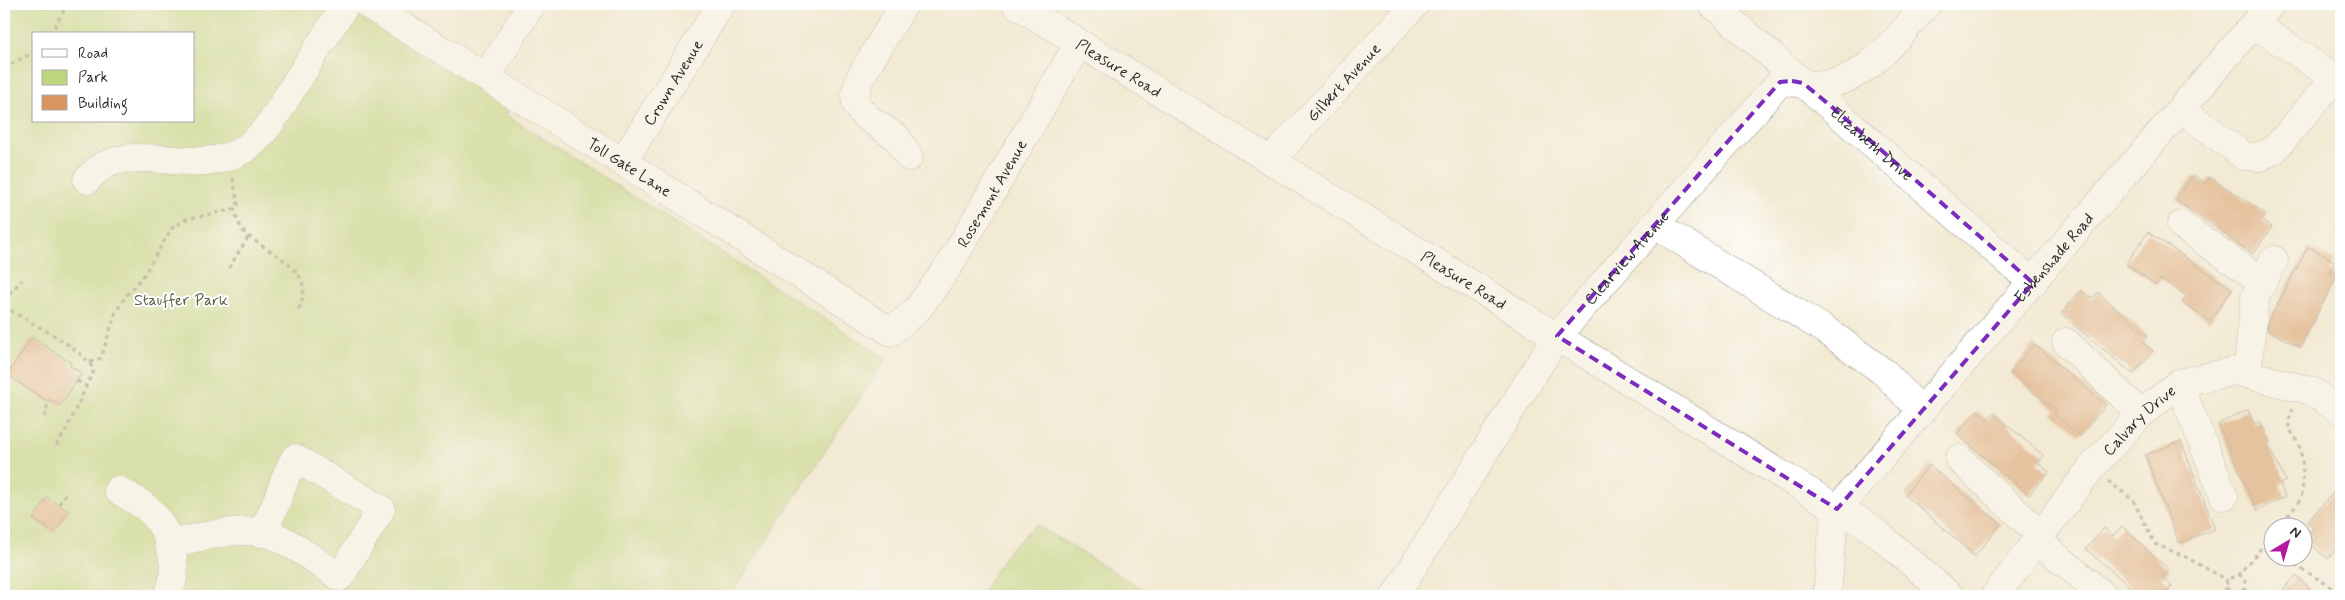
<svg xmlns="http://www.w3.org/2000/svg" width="2345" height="600" viewBox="0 0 2345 600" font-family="Mynerve,sans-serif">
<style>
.green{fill:#bcd67b;stroke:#748053;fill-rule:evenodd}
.building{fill:#d89560}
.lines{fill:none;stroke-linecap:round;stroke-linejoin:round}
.minor-casing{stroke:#8e8a7f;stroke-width:29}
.path{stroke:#8e8a7f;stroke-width:3;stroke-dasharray:4 4;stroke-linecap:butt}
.minor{stroke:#fff;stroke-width:28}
.marked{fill:none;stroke:#7b2cbf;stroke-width:4;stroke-dasharray:10 6;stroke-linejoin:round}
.labels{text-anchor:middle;stroke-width:4;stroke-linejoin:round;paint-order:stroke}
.street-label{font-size:16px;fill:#2b2b2b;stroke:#fff}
.park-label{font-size:16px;fill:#565e43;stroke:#fff}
</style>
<rect width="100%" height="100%" fill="#fff"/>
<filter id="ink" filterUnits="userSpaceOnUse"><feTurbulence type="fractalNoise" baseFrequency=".02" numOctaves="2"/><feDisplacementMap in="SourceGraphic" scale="10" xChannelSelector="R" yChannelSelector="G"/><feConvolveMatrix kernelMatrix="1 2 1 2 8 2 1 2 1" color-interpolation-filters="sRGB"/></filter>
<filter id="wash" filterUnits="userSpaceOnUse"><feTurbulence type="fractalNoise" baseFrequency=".0096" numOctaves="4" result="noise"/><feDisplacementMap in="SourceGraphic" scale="20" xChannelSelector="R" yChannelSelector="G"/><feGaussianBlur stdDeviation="1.12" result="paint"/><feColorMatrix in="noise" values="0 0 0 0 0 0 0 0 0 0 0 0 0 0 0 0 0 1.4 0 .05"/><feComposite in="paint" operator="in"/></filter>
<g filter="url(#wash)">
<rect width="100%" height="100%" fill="#f2ead3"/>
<path class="green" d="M 5,4 L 367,4 L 513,94 L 506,115 L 886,358 L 730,596 L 250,596 L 239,589 L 234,596 L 4,596 ZM 34,34 L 194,34 L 194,121 L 34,121 Z
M 1036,525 L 1154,596 L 980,596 L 1007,552 Z"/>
<g id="blocks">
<path class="building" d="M 2194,175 L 2205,184 L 2210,177 L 2266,214 L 2262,220 L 2272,227 L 2253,254 L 2176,200 Z
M 2148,232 L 2232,289 L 2210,321 L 2182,302 L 2186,296 L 2161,279 L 2156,285 L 2126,264 Z
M 2308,247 L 2335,261 L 2329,272 L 2337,276 L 2300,347 L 2267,330 L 2268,322 Z
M 2081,290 L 2092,299 L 2098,292 L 2148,336 L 2143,342 L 2153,351 L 2133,374 L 2061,314 Z
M 32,337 L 71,363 L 70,366 L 82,373 L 60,406 L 50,399 L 48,402 L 7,375 Z
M 2034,344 L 2106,405 L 2080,436 L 2053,413 L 2056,410 L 2010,373 Z
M 1977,410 L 1987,419 L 1993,413 L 2044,456 L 2038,463 L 2049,472 L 2029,495 L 1957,434 Z
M 2248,410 L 2254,424 L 2260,421 L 2270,442 L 2267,443 L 2286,481 L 2280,484 L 2285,497 L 2257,510 L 2218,424 Z
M 2181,441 L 2215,529 L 2179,543 L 2145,455 Z
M 1929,465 L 2001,524 L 1975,556 L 1905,495 Z
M 2341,484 L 2341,544 L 2328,559 L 2304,539 L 2313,528 L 2307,522 Z
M 47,497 L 69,511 L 54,533 L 33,519 Z
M 2122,526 L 2169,570 L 2162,577 L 2172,586 L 2163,596 L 2141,596 L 2086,549 L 2104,528 L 2113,536 Z
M 2296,576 L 2318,596 L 2278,596 Z"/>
</g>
</g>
<g filter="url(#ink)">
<use href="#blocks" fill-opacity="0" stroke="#8e8a7f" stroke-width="1"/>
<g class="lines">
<g class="minor-casing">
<g id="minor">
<path id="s1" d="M 367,4 L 623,162 L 891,332 L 917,310 L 950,264 L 1079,43"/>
<path d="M 904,4 L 860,78 L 855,95 L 856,104 L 865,116 L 897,138 L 909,157"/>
<path id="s2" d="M 1016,4 L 1837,509 L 1862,522 L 1878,534 L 1950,596"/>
<path id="s3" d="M 1712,4 L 2033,283"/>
<path d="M 2254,24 L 2341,82"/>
<path d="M 486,77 L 532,4"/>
<path d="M 2181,109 L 2244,156 L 2259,157 L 2274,150 L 2335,78"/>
<path id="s4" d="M 1270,161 L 1415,4"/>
<path id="s5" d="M 623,162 L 721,4"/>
<path d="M 87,180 C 125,132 194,182 244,149 C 268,134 280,107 295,84 C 312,57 329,30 346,4"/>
<path d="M 1655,225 L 1827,331 L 1885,373 L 1922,412"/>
<path d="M 2181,225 L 2263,282"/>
<path d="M 2066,342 L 2141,414"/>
<path d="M 2247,374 L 2255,297 L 2274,260"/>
<path d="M 2179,383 L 2224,496"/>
<path d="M 1959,459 L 2041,535"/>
<path d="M 118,490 C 128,497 145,504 153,514 C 171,534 181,571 167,596"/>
<path id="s6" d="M 1837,509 L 2271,4"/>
<path d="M 2037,540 L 2104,596"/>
<path d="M 169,545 C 197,537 247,524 275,536 C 297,546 319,564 340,577 L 381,509 L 295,458 C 281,481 277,511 260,533"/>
<path id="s7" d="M 1395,596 L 1557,336 L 1780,82 C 1795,81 1808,86 1822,85 C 1868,81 1899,35 1927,4"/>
<path d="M 1827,596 L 1831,546 L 1837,509"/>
<path id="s8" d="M 1995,596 L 2092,467 L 2141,414 L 2179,383 L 2235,371 L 2311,391 L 2341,411"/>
</g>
</g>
<path class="path" d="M 50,34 L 68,4
M 4,68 L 34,52
M 234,208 C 236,216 239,227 245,233 C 269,256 320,267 298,311
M 229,268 L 249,236
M 4,299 L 22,280
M 4,306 C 27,322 82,346 94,370 L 66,430 L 54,449
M 4,313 L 9,317 L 7,320 L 10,322 L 4,330
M 90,362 L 101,358 L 115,314 L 125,297 L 142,278 L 172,228 L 186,219 L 231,210 L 238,205 L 233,178
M 77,381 L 87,387
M 45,417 L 48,402
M 4,458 L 6,455
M 2108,481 L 2133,500 L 2155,544 L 2184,556 L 2227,580
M 59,504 L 66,493
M 2277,528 C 2284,519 2294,510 2300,500 C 2305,491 2303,454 2299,445 C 2291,427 2284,430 2293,409
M 2272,534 L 2263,546 L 2272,546
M 2290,558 L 2297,566 L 2341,593
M 2239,574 L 2245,581 L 2244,589 L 2232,592 L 2226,587 L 2227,580 L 2239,574 L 2263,546
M 2244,589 L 2257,596
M 2337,589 L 2341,585
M 2219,596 L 2226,587"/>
<use href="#minor" class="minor"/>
</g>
</g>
<path d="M0 0H2345V600H0ZM 1792,81 L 1803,83 L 1832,107 L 2033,283 L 1837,509 L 1557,336 L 1780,82 Z" fill="#f2ead3" fill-opacity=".55" fill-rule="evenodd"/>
<path class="marked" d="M 1792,81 L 1803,83 L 1832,107 L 2033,283 L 1837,509 L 1557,336 L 1780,82 Z"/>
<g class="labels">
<g class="street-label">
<text dy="6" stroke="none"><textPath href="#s2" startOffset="121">Pleasure Road</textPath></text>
<text dy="6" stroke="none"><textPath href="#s5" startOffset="94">Crown Avenue</textPath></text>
<text dy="6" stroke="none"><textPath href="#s4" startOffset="108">Gilbert Avenue</textPath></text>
<text dy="6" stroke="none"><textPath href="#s3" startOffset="212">Elizabeth Drive</textPath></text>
<text dy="6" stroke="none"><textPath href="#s1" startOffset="309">Toll Gate Lane</textPath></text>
<text dy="6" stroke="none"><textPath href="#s1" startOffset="791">Rosemont Avenue</textPath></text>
<text dy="6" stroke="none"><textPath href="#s7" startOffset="411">Clearview Avenue</textPath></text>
<text dy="6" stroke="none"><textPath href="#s6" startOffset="332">Esbenshade Road</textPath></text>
<text dy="6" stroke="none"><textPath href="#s2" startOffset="526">Pleasure Road</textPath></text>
<text dy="6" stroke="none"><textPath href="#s8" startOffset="228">Calvary Drive</textPath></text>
</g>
<g class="park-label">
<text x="181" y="305">Stauffer Park</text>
</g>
</g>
<rect width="2345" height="600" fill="none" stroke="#fff" stroke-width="20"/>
<rect x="32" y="32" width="162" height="90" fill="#ffffff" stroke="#aaaaaa"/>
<rect x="42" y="49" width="25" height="8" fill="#ffffff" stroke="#aaaaaa"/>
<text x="78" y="58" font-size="15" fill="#2b2b2b">Road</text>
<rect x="42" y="70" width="25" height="15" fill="#bcd67b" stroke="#aaaaaa"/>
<text x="78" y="82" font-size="15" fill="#2b2b2b">Park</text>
<rect x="42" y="95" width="25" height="15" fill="#d89560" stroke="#aaaaaa"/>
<text x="78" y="108" font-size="15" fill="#2b2b2b">Building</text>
<g transform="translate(2288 542) rotate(38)"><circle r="24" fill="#ffffff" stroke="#aaaaaa"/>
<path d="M0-4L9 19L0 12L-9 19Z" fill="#b5179e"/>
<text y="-8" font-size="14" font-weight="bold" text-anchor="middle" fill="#2b2b2b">N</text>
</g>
</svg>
